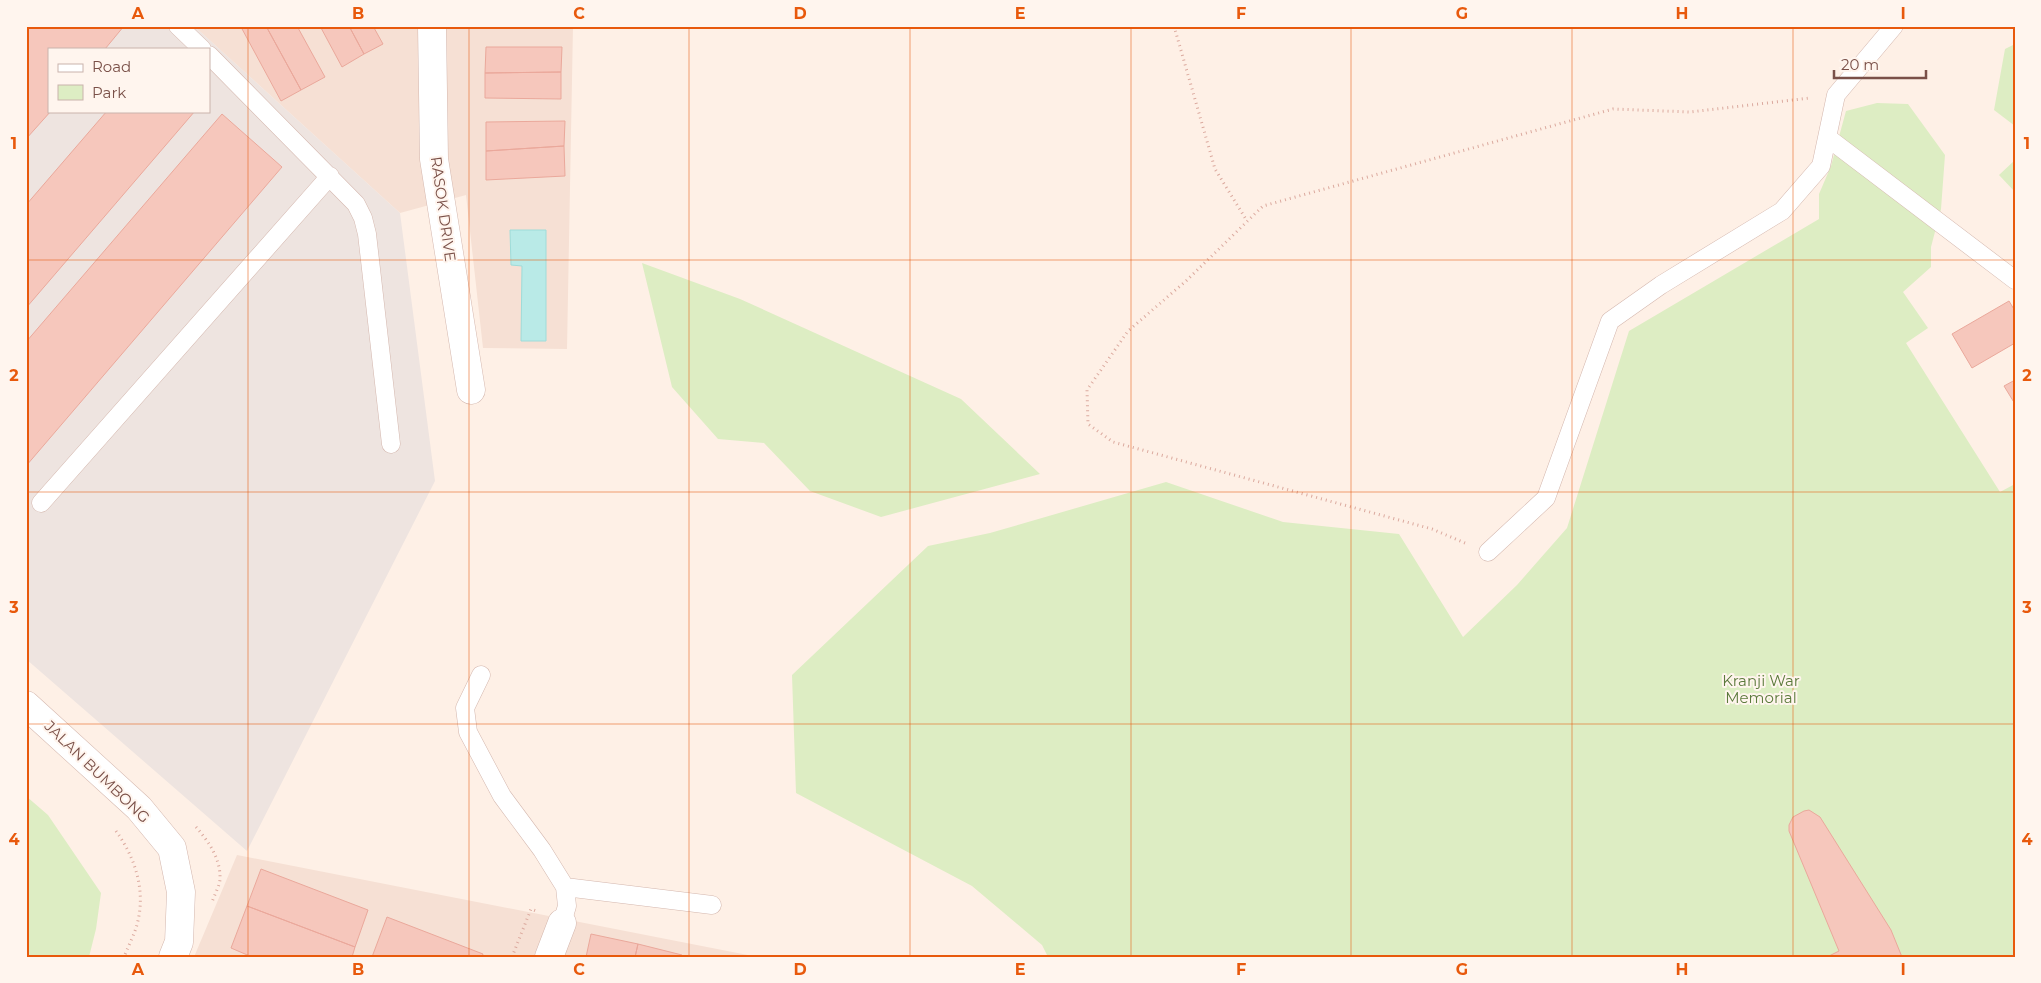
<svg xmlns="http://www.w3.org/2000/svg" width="2041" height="983" viewBox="0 0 2041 983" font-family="Montserrat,sans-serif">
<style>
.residential{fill:#f6e0d4}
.industrial{fill:#eee4e0;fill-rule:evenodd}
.green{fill:#ddedc3}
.water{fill:#b9eae7;stroke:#9edcd9}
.building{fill:#f6c7bc;stroke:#eaa89b}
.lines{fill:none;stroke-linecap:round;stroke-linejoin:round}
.service-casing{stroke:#d4b7ae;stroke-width:19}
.minor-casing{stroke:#d4b7ae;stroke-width:29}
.path{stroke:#dba99e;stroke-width:3;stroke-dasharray:1 4;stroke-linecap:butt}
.service{stroke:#fff;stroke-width:18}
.minor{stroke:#fff;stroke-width:28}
.grid{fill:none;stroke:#e8590c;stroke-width:1;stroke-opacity:0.55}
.labels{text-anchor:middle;stroke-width:4;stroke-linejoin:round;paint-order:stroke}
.street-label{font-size:15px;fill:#7a5048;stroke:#fff5ee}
.park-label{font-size:15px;fill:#5c7a3c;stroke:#fff5ee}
.neatline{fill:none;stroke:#e8590c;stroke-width:2}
.grid-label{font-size:16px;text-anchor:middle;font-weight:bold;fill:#e8590c}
</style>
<rect width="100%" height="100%" fill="#fef0e6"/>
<path class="residential" d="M 194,26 L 573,26 L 567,349 L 483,348 L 466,195 L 400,213 Z
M 237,855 L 758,957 L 194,957 Z"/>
<path class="industrial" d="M 26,26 L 194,26 L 400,213 L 435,481 L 247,851 L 26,659 ZM 49,49 L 209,49 L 209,111 L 49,111 Z"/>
<path class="green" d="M 2015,44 L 2015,126 L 1994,110 L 2005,49 Z
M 1877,103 L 1908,104 L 1945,155 L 1941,209 L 1931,247 L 1931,267 L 1903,292 L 1928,328 L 1906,343 L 2000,492 L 2015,484 L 2015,957 L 1048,957 L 1042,945 L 972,886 L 796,793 L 792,675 L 928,546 L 990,533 L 1166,482 L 1283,522 L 1399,534 L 1463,637 L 1517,585 L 1567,528 L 1629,331 L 1819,219 L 1819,194 L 1831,166 L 1846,111 Z
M 2015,160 L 2015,192 L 1999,175 Z
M 642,263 L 740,299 L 961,399 L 1040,474 L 881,517 L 810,491 L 764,443 L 718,439 L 672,387 Z
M 26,796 L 48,815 L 101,893 L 96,929 L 89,957 L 26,957 Z"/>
<path class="water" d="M 510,230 L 546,230 L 546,341 L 521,341 L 522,266 L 511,265 Z"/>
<path class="building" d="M 26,26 L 124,26 L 105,49 L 49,49 L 49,111 L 51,111 L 26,139 Z
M 242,26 L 266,26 L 301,90 L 281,101 L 241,27 Z
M 266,26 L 297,26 L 325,77 L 301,90 Z
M 320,26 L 349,26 L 364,54 L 342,67 Z
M 349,26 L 373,26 L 383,44 L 364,54 Z
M 486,47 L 562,47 L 561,72 L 485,73 Z
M 561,72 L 561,99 L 485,98 L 485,73 Z
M 107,111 L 195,111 L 26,308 L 26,205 Z
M 222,114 L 282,167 L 26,466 L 26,342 Z
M 565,121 L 564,146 L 486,151 L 486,122 Z
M 564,146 L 565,176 L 486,180 L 486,151 Z
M 2009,301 L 2015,311 L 2015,343 L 1972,368 L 1952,334 Z
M 2015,380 L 2015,404 L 2004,386 Z
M 1809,810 L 1820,817 L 1891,930 L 1902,957 L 1827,957 L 1839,951 L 1789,831 L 1789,825 L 1793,817 L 1804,811 Z
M 261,869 L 368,910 L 355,947 L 247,906 Z
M 247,906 L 355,947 L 352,957 L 252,957 L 231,948 Z
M 387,917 L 483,954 L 482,957 L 372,957 Z
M 591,934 L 638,944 L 635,957 L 586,957 Z
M 638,944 L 682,955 L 682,957 L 635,957 Z"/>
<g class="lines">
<g class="service-casing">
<path id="service" d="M 178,26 L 202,49
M 209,55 L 356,204 L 363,218 L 367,234 L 391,444
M 1828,138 L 2015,280
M 41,503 L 330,176
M 1488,552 L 1546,498 L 1610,321 L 1661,285 L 1782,211 L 1821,166 L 1836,95 L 1894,26
M 481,675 L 465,708 L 468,732 L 502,796 L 542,850 L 565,887 L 567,906 L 562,923
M 565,887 L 712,905"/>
</g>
<g class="minor-casing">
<path id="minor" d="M 432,26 L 434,159 L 471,390
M 26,705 L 139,808 L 172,848 L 181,892 L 179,942 L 173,957
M 549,957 L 562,923"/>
</g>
<path class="path" d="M 1174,26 L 1215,169 L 1247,221
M 1465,543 L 1432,529 L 1113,442 L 1088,424 L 1087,390 L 1128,331 L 1186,281 L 1263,206 L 1613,109 L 1690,112 L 1810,98
M 196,827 C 209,842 221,859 220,880 C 219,887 214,896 212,902
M 116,831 C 136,859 147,893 136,928 C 133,937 128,947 124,957
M 512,957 L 531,909 L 536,911"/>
<use href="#service" class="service"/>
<use href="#minor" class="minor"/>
</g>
<path class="grid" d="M 248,26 L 248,957M 469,26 L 469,957M 689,26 L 689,957M 910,26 L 910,957M 1131,26 L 1131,957M 1351,26 L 1351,957M 1572,26 L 1572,957M 1793,26 L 1793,957M 26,260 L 2015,260M 26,492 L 2015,492M 26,724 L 2015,724"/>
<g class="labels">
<g class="street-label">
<text transform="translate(443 209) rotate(82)" y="5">RASOK DRIVE</text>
<text transform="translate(97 772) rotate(44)" y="5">JALAN BUMBONG</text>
</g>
<g class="park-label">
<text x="1761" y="686">Kranji War<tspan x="1761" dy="17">Memorial</tspan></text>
</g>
</g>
<rect width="2041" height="983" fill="none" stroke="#fff5ee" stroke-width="55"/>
<rect x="48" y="48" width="162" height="65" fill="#fff5ee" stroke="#cab3ac"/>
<rect x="58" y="64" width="25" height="8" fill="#ffffff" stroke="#cab3ac"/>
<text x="92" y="72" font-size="15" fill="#7a5048">Road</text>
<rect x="58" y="85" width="25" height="15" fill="#ddedc3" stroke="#cab3ac"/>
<text x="92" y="98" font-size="15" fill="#7a5048">Park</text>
<path d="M1834 70v8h92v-8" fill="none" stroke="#7a5048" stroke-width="2.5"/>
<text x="1841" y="70" font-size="15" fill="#7a5048" stroke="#fff5ee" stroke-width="4" paint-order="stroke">20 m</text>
<rect x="28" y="28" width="1986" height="928" class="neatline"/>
<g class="grid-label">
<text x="138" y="19">A</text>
<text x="358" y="19">B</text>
<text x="579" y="19">C</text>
<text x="800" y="19">D</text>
<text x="1020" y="19">E</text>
<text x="1241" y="19">F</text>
<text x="1462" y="19">G</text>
<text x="1682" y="19">H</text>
<text x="1903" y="19">I</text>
<text x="14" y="149">1</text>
<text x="2027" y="149">1</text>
<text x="14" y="381">2</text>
<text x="2027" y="381">2</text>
<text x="14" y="613">3</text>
<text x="2027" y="613">3</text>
<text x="14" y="845">4</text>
<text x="2027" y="845">4</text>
<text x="138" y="975">A</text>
<text x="358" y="975">B</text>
<text x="579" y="975">C</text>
<text x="800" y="975">D</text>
<text x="1020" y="975">E</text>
<text x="1241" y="975">F</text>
<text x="1462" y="975">G</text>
<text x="1682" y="975">H</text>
<text x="1903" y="975">I</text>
</g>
</svg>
